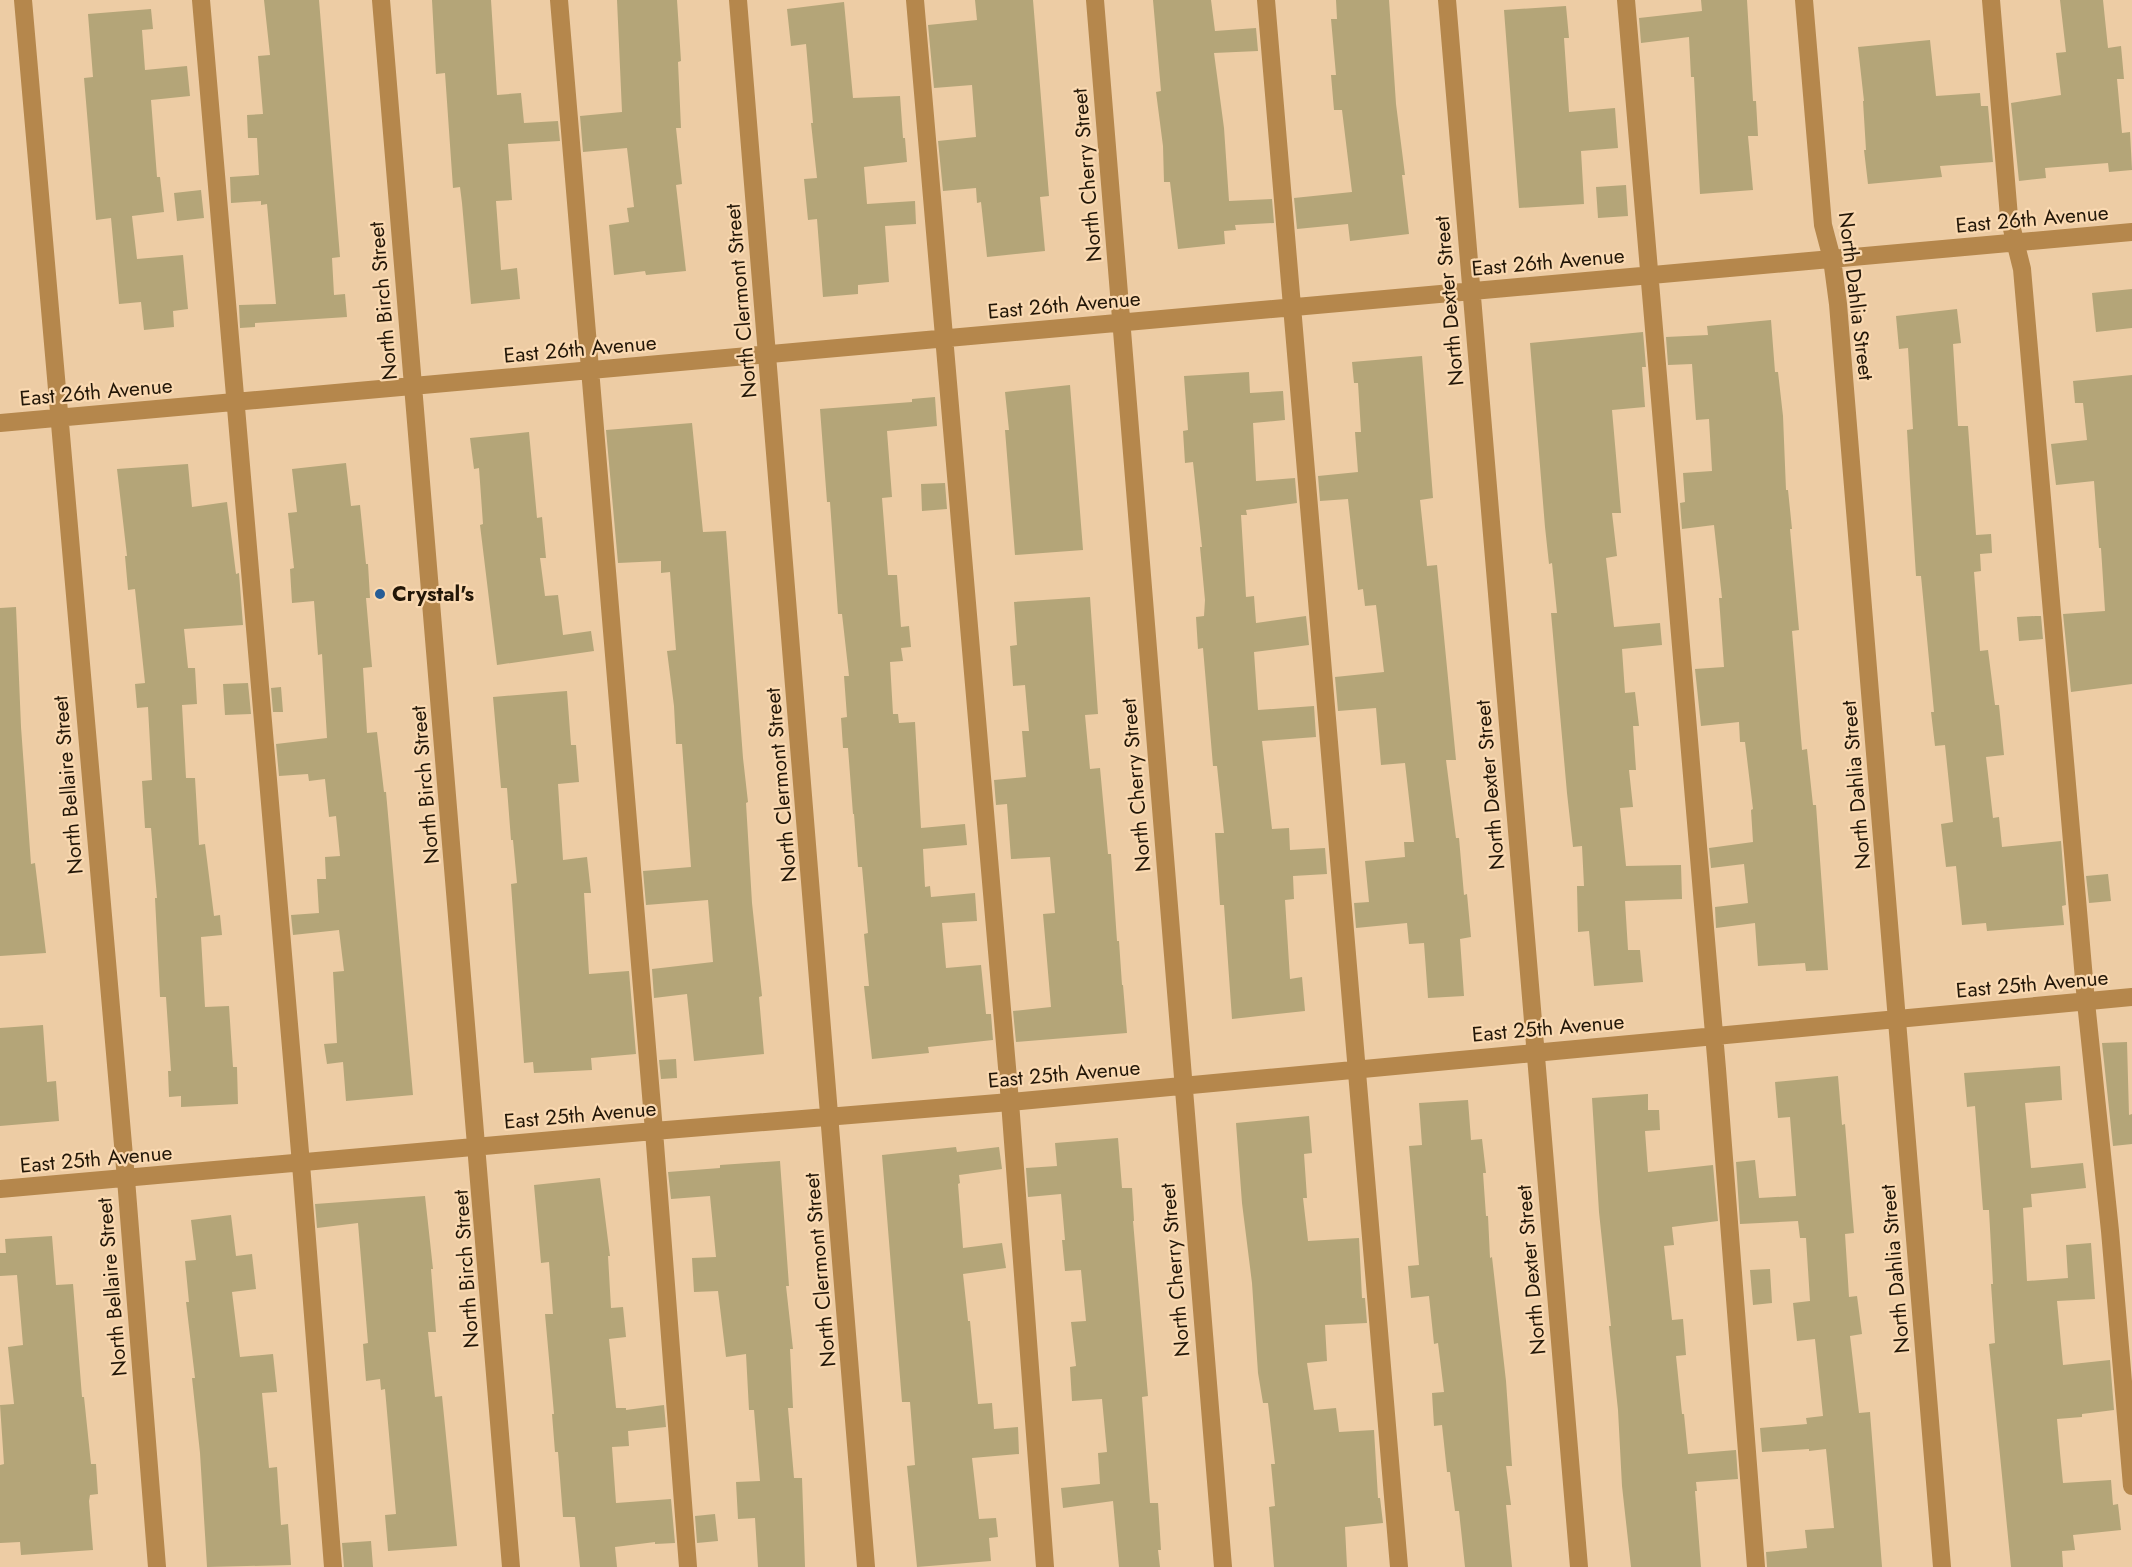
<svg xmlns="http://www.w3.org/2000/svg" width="2132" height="1567" viewBox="0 0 2132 1567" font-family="Jost,sans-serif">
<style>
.building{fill:#b4a578}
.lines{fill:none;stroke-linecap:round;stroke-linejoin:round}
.minor{stroke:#b5874c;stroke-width:18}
.poi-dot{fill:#275d96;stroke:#fad9b1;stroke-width:2}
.labels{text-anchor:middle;stroke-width:4.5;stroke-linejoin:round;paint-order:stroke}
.street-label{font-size:21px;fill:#231708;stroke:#fad9b1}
.poi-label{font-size:21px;font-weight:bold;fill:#231708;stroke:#fad9b1;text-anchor:start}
</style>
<rect width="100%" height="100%" fill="#edcca4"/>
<path class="building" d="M 264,0 L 319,0 L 340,257 L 332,258 L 334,295 L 345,294 L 347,317 L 255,323 L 255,327 L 240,328 L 239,305 L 276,304 L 267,204 L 261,205 L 261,201 L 231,203 L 230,177 L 259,175 L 257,138 L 248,138 L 247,115 L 263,114 L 258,56 L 270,55 Z
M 432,0 L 491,0 L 497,95 L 521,93 L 524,123 L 558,121 L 560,141 L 508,144 L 512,200 L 496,201 L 501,270 L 517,268 L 520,299 L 471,304 L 462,203 L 460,187 L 453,188 L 445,73 L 436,74 Z
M 617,0 L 677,0 L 681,61 L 678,62 L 681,128 L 676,128 L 682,184 L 676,185 L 686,271 L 646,275 L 645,271 L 614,275 L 609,225 L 629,222 L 627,208 L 634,207 L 627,148 L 583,152 L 580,116 L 622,112 Z
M 975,0 L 1033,0 L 1049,196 L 1040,197 L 1045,251 L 987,257 L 981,202 L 977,203 L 976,188 L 943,191 L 938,141 L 976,137 L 972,85 L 934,88 L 928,25 L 977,20 Z
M 1153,0 L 1211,0 L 1215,31 L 1256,28 L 1258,51 L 1214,53 L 1224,128 L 1229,201 L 1272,199 L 1274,223 L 1235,225 L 1236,230 L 1224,231 L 1225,244 L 1178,249 L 1170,182 L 1164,182 L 1163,146 L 1156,92 L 1161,91 Z
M 1336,0 L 1389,0 L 1396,104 L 1405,175 L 1402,175 L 1409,234 L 1350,241 L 1348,224 L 1297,229 L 1294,198 L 1352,192 L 1342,110 L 1334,110 L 1331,75 L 1336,75 L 1331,19 L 1337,19 Z
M 1701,0 L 1747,0 L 1753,101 L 1756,101 L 1758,136 L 1748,136 L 1753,190 L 1700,194 L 1694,77 L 1691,77 L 1689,37 L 1641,43 L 1639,18 L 1702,11 Z
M 2060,0 L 2103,0 L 2108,48 L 2121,46 L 2124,79 L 2117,79 L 2122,133 L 2130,132 L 2132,170 L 2109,172 L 2108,163 L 2045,168 L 2046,178 L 2019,181 L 2011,103 L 2061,95 L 2056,53 L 2066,52 Z
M 844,2 L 853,98 L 900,96 L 903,138 L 905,138 L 907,162 L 864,167 L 867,204 L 915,201 L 916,224 L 885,226 L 889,282 L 858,285 L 858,294 L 823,297 L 817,219 L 808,220 L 804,179 L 817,178 L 811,123 L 813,123 L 806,44 L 791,46 L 787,9 Z
M 1566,6 L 1569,38 L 1564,38 L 1569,112 L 1615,108 L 1618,148 L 1581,151 L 1584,204 L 1519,208 L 1504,10 Z
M 151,9 L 153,29 L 142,30 L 145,70 L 187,66 L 190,96 L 151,100 L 157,177 L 160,177 L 164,212 L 132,216 L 137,259 L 183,255 L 188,309 L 173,311 L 174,327 L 144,330 L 141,302 L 119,304 L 111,218 L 96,220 L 84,78 L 93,77 L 88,14 Z
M 1930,40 L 1936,96 L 1980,93 L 1981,106 L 1988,106 L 1993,162 L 1940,166 L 1942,177 L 1868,184 L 1864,150 L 1866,150 L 1863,101 L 1864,101 L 1858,47 Z
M 1626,185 L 1628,216 L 1598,218 L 1596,187 Z
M 201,190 L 204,218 L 177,221 L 174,193 Z
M 2132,289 L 2132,328 L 2096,332 L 2092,293 Z
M 1957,309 L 1961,343 L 1953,344 L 1958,426 L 1968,426 L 1976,535 L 1991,534 L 1992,553 L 1980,554 L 1981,571 L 1974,572 L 1980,651 L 1988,650 L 1995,705 L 1999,705 L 2004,755 L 1986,757 L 1993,818 L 1999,817 L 2002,847 L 2061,841 L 2066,905 L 2062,906 L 2064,925 L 1987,931 L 1986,923 L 1962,925 L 1956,866 L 1946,867 L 1941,824 L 1953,822 L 1945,745 L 1935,746 L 1931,712 L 1934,712 L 1921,576 L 1916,576 L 1910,483 L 1907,430 L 1913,429 L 1908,348 L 1899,349 L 1896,316 Z
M 1771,320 L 1775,372 L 1778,372 L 1783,416 L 1786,490 L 1788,490 L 1792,529 L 1790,529 L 1799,630 L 1792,631 L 1802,750 L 1807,749 L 1813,805 L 1816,805 L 1828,970 L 1806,971 L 1805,963 L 1758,966 L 1755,923 L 1716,928 L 1715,907 L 1748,903 L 1744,864 L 1711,868 L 1709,848 L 1753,842 L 1751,810 L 1753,809 L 1745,742 L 1740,742 L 1739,722 L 1701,726 L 1695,669 L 1724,667 L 1719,598 L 1722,598 L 1714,525 L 1682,529 L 1680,503 L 1685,502 L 1683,473 L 1712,471 L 1709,419 L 1696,420 L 1692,364 L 1668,365 L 1666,337 L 1708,335 L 1707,326 Z
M 1643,332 L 1646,367 L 1642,367 L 1645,407 L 1612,410 L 1621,513 L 1612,513 L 1617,556 L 1606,558 L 1614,627 L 1660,623 L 1662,645 L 1622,649 L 1625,693 L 1635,692 L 1639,726 L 1633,726 L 1636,770 L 1629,770 L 1633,807 L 1620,808 L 1626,866 L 1681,865 L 1682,899 L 1625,901 L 1628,950 L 1640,950 L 1643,982 L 1594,986 L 1589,931 L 1578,932 L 1577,886 L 1584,886 L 1582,846 L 1573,847 L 1567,793 L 1551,613 L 1557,613 L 1552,563 L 1549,564 L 1545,527 L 1530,343 Z
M 1422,356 L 1433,498 L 1420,500 L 1427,566 L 1437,565 L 1456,760 L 1446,760 L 1456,838 L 1459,838 L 1464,895 L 1467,894 L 1471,937 L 1460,939 L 1464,996 L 1428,998 L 1424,943 L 1409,944 L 1407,923 L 1356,928 L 1354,903 L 1369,902 L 1365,861 L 1405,857 L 1404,842 L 1414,842 L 1405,763 L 1381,765 L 1376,708 L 1338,711 L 1335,677 L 1384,672 L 1376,605 L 1365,606 L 1363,589 L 1358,590 L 1348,499 L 1320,501 L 1318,476 L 1358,472 L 1355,432 L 1361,432 L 1358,383 L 1354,383 L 1352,362 Z
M 1249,372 L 1250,393 L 1283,391 L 1285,420 L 1253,423 L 1256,481 L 1295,478 L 1297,503 L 1246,510 L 1247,515 L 1241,515 L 1246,597 L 1254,596 L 1256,623 L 1306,616 L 1309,645 L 1254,652 L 1258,710 L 1314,706 L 1316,737 L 1262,741 L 1272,829 L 1289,828 L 1290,850 L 1325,848 L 1327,874 L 1293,876 L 1294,899 L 1285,900 L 1290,979 L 1302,977 L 1305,1011 L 1232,1019 L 1224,905 L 1220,905 L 1215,833 L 1224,833 L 1217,766 L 1213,766 L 1203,648 L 1198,649 L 1196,617 L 1204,616 L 1205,600 L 1200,547 L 1202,547 L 1193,462 L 1185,463 L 1183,431 L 1188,430 L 1184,376 Z
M 2132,375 L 2132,684 L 2071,692 L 2063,614 L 2105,611 L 2101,548 L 2099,548 L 2094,481 L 2056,485 L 2051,444 L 2087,440 L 2083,403 L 2075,403 L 2073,381 Z
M 1070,385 L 1083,550 L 1015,555 L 1005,430 L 1009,430 L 1005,392 Z
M 935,397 L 937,426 L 887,431 L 892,497 L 882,498 L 888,575 L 897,575 L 901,627 L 909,626 L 911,647 L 901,648 L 903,661 L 890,662 L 893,714 L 898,714 L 899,723 L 915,722 L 921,828 L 965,824 L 967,845 L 923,849 L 925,887 L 930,886 L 931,897 L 975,893 L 977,921 L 942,923 L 946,968 L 981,965 L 986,1014 L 991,1014 L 993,1040 L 928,1047 L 929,1053 L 872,1059 L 864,986 L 869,986 L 864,934 L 868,933 L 862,867 L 858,867 L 854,814 L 853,814 L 848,748 L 843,748 L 841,718 L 847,717 L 844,676 L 849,676 L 842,614 L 838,614 L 830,502 L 827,502 L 820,409 L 912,402 L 912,399 Z
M 692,423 L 703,532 L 726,531 L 743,758 L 748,802 L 746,803 L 752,903 L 762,996 L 759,997 L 764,1054 L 694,1061 L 687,994 L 654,998 L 652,969 L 713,962 L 708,900 L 646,905 L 643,871 L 691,867 L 682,744 L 676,744 L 674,706 L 667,651 L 676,650 L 670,572 L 661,573 L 661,561 L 618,563 L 606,430 Z
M 529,432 L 537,518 L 542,517 L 546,558 L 540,558 L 545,596 L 558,595 L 563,635 L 591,631 L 594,651 L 497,665 L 480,525 L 483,524 L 479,468 L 474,469 L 470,438 Z
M 346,463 L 351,506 L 360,505 L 366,564 L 368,564 L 370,598 L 366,598 L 372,667 L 363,668 L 367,733 L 377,732 L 384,792 L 386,792 L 413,1095 L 346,1101 L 343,1062 L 327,1064 L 324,1044 L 337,1043 L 333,972 L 344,971 L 339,930 L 293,935 L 291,915 L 319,913 L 317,879 L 326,879 L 325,857 L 340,856 L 336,816 L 329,817 L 325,779 L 309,781 L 308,774 L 279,776 L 276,744 L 327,738 L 322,654 L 318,655 L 314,601 L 292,603 L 290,569 L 294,568 L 288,513 L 297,512 L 292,469 Z
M 188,464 L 192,507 L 227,502 L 236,574 L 239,573 L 243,625 L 184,629 L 188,668 L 195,668 L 197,704 L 182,705 L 186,778 L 195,778 L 199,845 L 205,844 L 214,916 L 220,915 L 222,935 L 201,937 L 205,1007 L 229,1006 L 233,1067 L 237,1067 L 238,1104 L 181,1107 L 181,1096 L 169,1097 L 168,1071 L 171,1071 L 166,997 L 160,997 L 155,898 L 157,898 L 151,828 L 145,828 L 142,781 L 152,780 L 148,707 L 137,708 L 135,684 L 145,683 L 135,589 L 128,590 L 125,556 L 127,556 L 117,469 Z
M 945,483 L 947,509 L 922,511 L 921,484 Z
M 1090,597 L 1098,714 L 1085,715 L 1090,769 L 1100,768 L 1108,854 L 1111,854 L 1117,941 L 1119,941 L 1122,985 L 1123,985 L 1127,1033 L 1016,1042 L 1013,1011 L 1051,1007 L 1043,914 L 1055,913 L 1050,857 L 1011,859 L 1007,804 L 996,805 L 994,780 L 1026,777 L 1022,731 L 1029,731 L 1025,685 L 1013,686 L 1010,646 L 1017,645 L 1014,602 Z
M 16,607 L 21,727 L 31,864 L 35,863 L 46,953 L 0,956 L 0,608 Z
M 2036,616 L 2041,616 L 2043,639 L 2019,641 L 2017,617 Z
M 248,683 L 251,714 L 225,715 L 223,684 Z
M 281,687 L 283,712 L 273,712 L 271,688 Z
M 567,691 L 571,745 L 576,745 L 579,782 L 558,784 L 563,860 L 587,857 L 591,893 L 584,893 L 589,974 L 629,971 L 636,1054 L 591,1058 L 592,1070 L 534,1073 L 533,1062 L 524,1063 L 511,884 L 517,883 L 513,840 L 511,840 L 507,788 L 501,788 L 493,697 Z
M 2108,874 L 2111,901 L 2089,903 L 2086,876 Z
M 43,1025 L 47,1082 L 56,1081 L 59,1121 L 0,1126 L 0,1028 Z
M 2127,1042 L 2129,1115 L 2132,1114 L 2132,1144 L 2113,1146 L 2102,1043 Z
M 676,1059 L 677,1078 L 661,1079 L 659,1060 Z
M 2060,1066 L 2062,1100 L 2025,1103 L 2031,1168 L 2083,1163 L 2086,1188 L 2031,1194 L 2032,1207 L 2023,1208 L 2027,1281 L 2068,1278 L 2066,1245 L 2091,1243 L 2095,1299 L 2057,1301 L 2063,1365 L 2110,1360 L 2114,1410 L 2082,1414 L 2082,1417 L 2057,1419 L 2060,1453 L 2063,1483 L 2111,1480 L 2113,1505 L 2118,1504 L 2121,1530 L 2073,1535 L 2075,1550 L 2062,1551 L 2063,1567 L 2011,1567 L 1989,1344 L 1995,1343 L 1991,1284 L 1993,1284 L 1989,1210 L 1983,1210 L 1975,1106 L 1967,1107 L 1964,1073 Z
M 1838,1076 L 1842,1125 L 1845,1124 L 1854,1233 L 1845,1234 L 1849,1297 L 1857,1296 L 1862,1334 L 1850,1336 L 1859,1413 L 1870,1412 L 1882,1567 L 1767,1567 L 1766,1552 L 1807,1548 L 1805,1530 L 1834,1528 L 1826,1449 L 1809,1451 L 1809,1449 L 1762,1452 L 1760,1428 L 1807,1424 L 1806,1418 L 1823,1416 L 1815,1339 L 1797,1341 L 1793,1303 L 1810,1301 L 1806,1238 L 1800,1238 L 1798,1221 L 1740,1224 L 1736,1162 L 1755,1160 L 1759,1198 L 1796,1196 L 1790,1117 L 1778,1118 L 1775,1082 Z
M 1648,1094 L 1648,1110 L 1659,1110 L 1660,1130 L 1645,1131 L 1648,1172 L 1713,1165 L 1718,1221 L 1672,1227 L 1674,1245 L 1664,1246 L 1672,1320 L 1683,1319 L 1686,1355 L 1676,1356 L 1682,1414 L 1684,1414 L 1688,1454 L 1736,1450 L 1738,1479 L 1696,1482 L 1697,1491 L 1695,1491 L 1701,1567 L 1631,1567 L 1622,1486 L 1618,1410 L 1609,1326 L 1611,1326 L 1599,1212 L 1592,1098 Z
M 1468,1100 L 1471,1140 L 1482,1139 L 1486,1173 L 1483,1173 L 1486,1216 L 1488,1216 L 1490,1258 L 1492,1257 L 1506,1381 L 1512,1466 L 1506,1466 L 1511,1505 L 1506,1505 L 1512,1567 L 1465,1567 L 1459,1511 L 1455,1511 L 1450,1472 L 1447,1472 L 1442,1425 L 1434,1426 L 1432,1393 L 1444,1392 L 1438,1343 L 1434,1344 L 1429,1296 L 1411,1298 L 1408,1266 L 1419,1265 L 1409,1146 L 1422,1145 L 1419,1103 Z
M 1309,1116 L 1312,1153 L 1304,1154 L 1307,1198 L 1303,1198 L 1308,1241 L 1359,1238 L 1362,1298 L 1365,1298 L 1367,1323 L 1325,1325 L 1327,1361 L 1307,1363 L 1314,1410 L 1336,1408 L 1339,1432 L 1374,1430 L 1378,1498 L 1380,1498 L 1383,1523 L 1345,1527 L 1347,1567 L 1274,1567 L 1269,1507 L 1275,1506 L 1271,1464 L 1275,1464 L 1268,1403 L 1263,1403 L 1258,1373 L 1252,1283 L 1242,1203 L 1236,1123 Z
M 1118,1138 L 1122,1188 L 1132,1188 L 1134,1221 L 1133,1221 L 1148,1396 L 1142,1397 L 1150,1503 L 1158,1503 L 1161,1550 L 1158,1550 L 1160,1567 L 1119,1567 L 1113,1501 L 1063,1508 L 1061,1488 L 1100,1484 L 1098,1453 L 1107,1452 L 1102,1399 L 1072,1401 L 1070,1367 L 1076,1366 L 1071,1322 L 1086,1321 L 1081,1270 L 1065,1271 L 1062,1240 L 1065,1240 L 1061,1194 L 1028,1197 L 1026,1168 L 1057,1166 L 1055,1143 Z
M 956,1147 L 957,1152 L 999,1147 L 1002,1169 L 959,1175 L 960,1183 L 958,1184 L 963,1248 L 1002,1243 L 1006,1268 L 963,1274 L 968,1321 L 970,1321 L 978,1404 L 992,1403 L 994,1429 L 1018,1427 L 1019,1454 L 972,1458 L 979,1519 L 996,1518 L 998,1537 L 989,1538 L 991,1561 L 917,1567 L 907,1466 L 915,1465 L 910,1402 L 902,1402 L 882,1155 Z
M 780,1161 L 789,1286 L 786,1286 L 793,1349 L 790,1349 L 793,1408 L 788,1408 L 794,1478 L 802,1478 L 805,1567 L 758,1567 L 755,1518 L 738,1519 L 736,1482 L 760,1481 L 754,1410 L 749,1410 L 746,1354 L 726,1357 L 718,1291 L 694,1292 L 692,1258 L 716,1257 L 710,1196 L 671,1199 L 668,1172 L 720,1168 L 720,1165 Z
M 600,1178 L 610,1256 L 608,1256 L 611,1308 L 623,1307 L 626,1337 L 609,1339 L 616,1408 L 626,1408 L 626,1410 L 664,1405 L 666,1427 L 628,1431 L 629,1446 L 612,1447 L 616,1503 L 671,1499 L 675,1543 L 655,1544 L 655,1542 L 615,1547 L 617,1567 L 580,1567 L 575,1517 L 563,1517 L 558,1452 L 555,1452 L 552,1414 L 554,1414 L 545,1314 L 553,1314 L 549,1262 L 541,1263 L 534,1185 Z
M 425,1196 L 433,1269 L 431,1269 L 436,1332 L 428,1332 L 435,1397 L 442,1396 L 457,1546 L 388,1551 L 385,1515 L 396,1514 L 385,1389 L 381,1390 L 380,1379 L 366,1381 L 363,1344 L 368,1343 L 358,1223 L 317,1228 L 315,1204 Z
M 231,1215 L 236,1256 L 252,1254 L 256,1289 L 232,1292 L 240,1357 L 273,1354 L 277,1392 L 262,1393 L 269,1468 L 277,1467 L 281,1525 L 288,1524 L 291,1565 L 207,1567 L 200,1453 L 192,1378 L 195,1378 L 186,1302 L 189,1302 L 185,1261 L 196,1260 L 191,1220 Z
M 52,1236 L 56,1285 L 73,1284 L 82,1397 L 84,1397 L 91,1464 L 96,1464 L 98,1494 L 90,1495 L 89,1501 L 93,1550 L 21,1555 L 20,1542 L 0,1543 L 0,1465 L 4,1464 L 0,1405 L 14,1404 L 8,1347 L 23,1345 L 17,1275 L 0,1276 L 0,1253 L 6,1253 L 5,1239 Z
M 1770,1269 L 1772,1303 L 1753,1305 L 1750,1270 Z
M 715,1514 L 718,1541 L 697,1543 L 695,1516 Z
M 371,1541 L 373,1567 L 344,1567 L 342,1543 Z"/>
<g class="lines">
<path class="minor" d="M 23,0 L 126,1179 L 157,1567
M 201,0 L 301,1164 L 333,1567
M 381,0 C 424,522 471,1044 511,1567
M 559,0 L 654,1131 L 688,1567
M 738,0 L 866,1567
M 915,0 L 1010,1102 L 1045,1567
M 1095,0 L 1223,1567
M 1266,0 L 1399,1567
M 1447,0 L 1579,1567
M 1626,0 L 1717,1069 L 1756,1567
M 1804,0 L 1823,225 L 1832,259 L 1838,304 L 1942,1567
M 1991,0 L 2009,217 L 2022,269 L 2086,1002 L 2110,1231 L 2132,1486
M 0,423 L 2132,232
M 0,1189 L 654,1131 L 1010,1102 L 2132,997"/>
</g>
<circle class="poi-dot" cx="380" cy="594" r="6"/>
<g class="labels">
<g class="street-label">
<text transform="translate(1087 175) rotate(-95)" y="7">North Cherry Street</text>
<text transform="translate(2032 219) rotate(-5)" y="7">East 26th Avenue</text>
<text transform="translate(1548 262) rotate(-5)" y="7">East 26th Avenue</text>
<text transform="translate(1856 296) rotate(83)" y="7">North Dahlia Street</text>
<text transform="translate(383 301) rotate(-95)" y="7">North Birch Street</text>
<text transform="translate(741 301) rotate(-95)" y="7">North Clermont Street</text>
<text transform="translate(1449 301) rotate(-95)" y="7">North Dexter Street</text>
<text transform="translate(1064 305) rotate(-5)" y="7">East 26th Avenue</text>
<text transform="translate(580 349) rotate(-5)" y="7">East 26th Avenue</text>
<text transform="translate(96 392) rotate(-5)" y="7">East 26th Avenue</text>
<text transform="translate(68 785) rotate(-95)" y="7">North Bellaire Street</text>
<text transform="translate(425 785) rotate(-95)" y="7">North Birch Street</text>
<text transform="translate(781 785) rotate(-95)" y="7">North Clermont Street</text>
<text transform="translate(1136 785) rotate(-95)" y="7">North Cherry Street</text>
<text transform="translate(1490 785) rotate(-95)" y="7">North Dexter Street</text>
<text transform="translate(1856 785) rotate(-95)" y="7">North Dahlia Street</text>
<text transform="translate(2032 984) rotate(-5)" y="7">East 25th Avenue</text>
<text transform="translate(1548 1028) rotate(-5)" y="7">East 25th Avenue</text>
<text transform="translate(1064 1074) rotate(-5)" y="7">East 25th Avenue</text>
<text transform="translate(580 1115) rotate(-5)" y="7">East 25th Avenue</text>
<text transform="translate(96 1159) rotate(-5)" y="7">East 25th Avenue</text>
<text transform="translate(466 1269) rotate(-94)" y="7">North Birch Street</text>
<text transform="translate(1895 1269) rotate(-95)" y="7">North Dahlia Street</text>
<text transform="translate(820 1270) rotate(-95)" y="7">North Clermont Street</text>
<text transform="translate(1175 1270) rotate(-95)" y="7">North Cherry Street</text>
<text transform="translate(1531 1270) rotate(-95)" y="7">North Dexter Street</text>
<text transform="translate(112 1287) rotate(-95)" y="7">North Bellaire Street</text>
</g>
<g class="poi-label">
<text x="392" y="601">Crystal's</text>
</g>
</g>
</svg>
